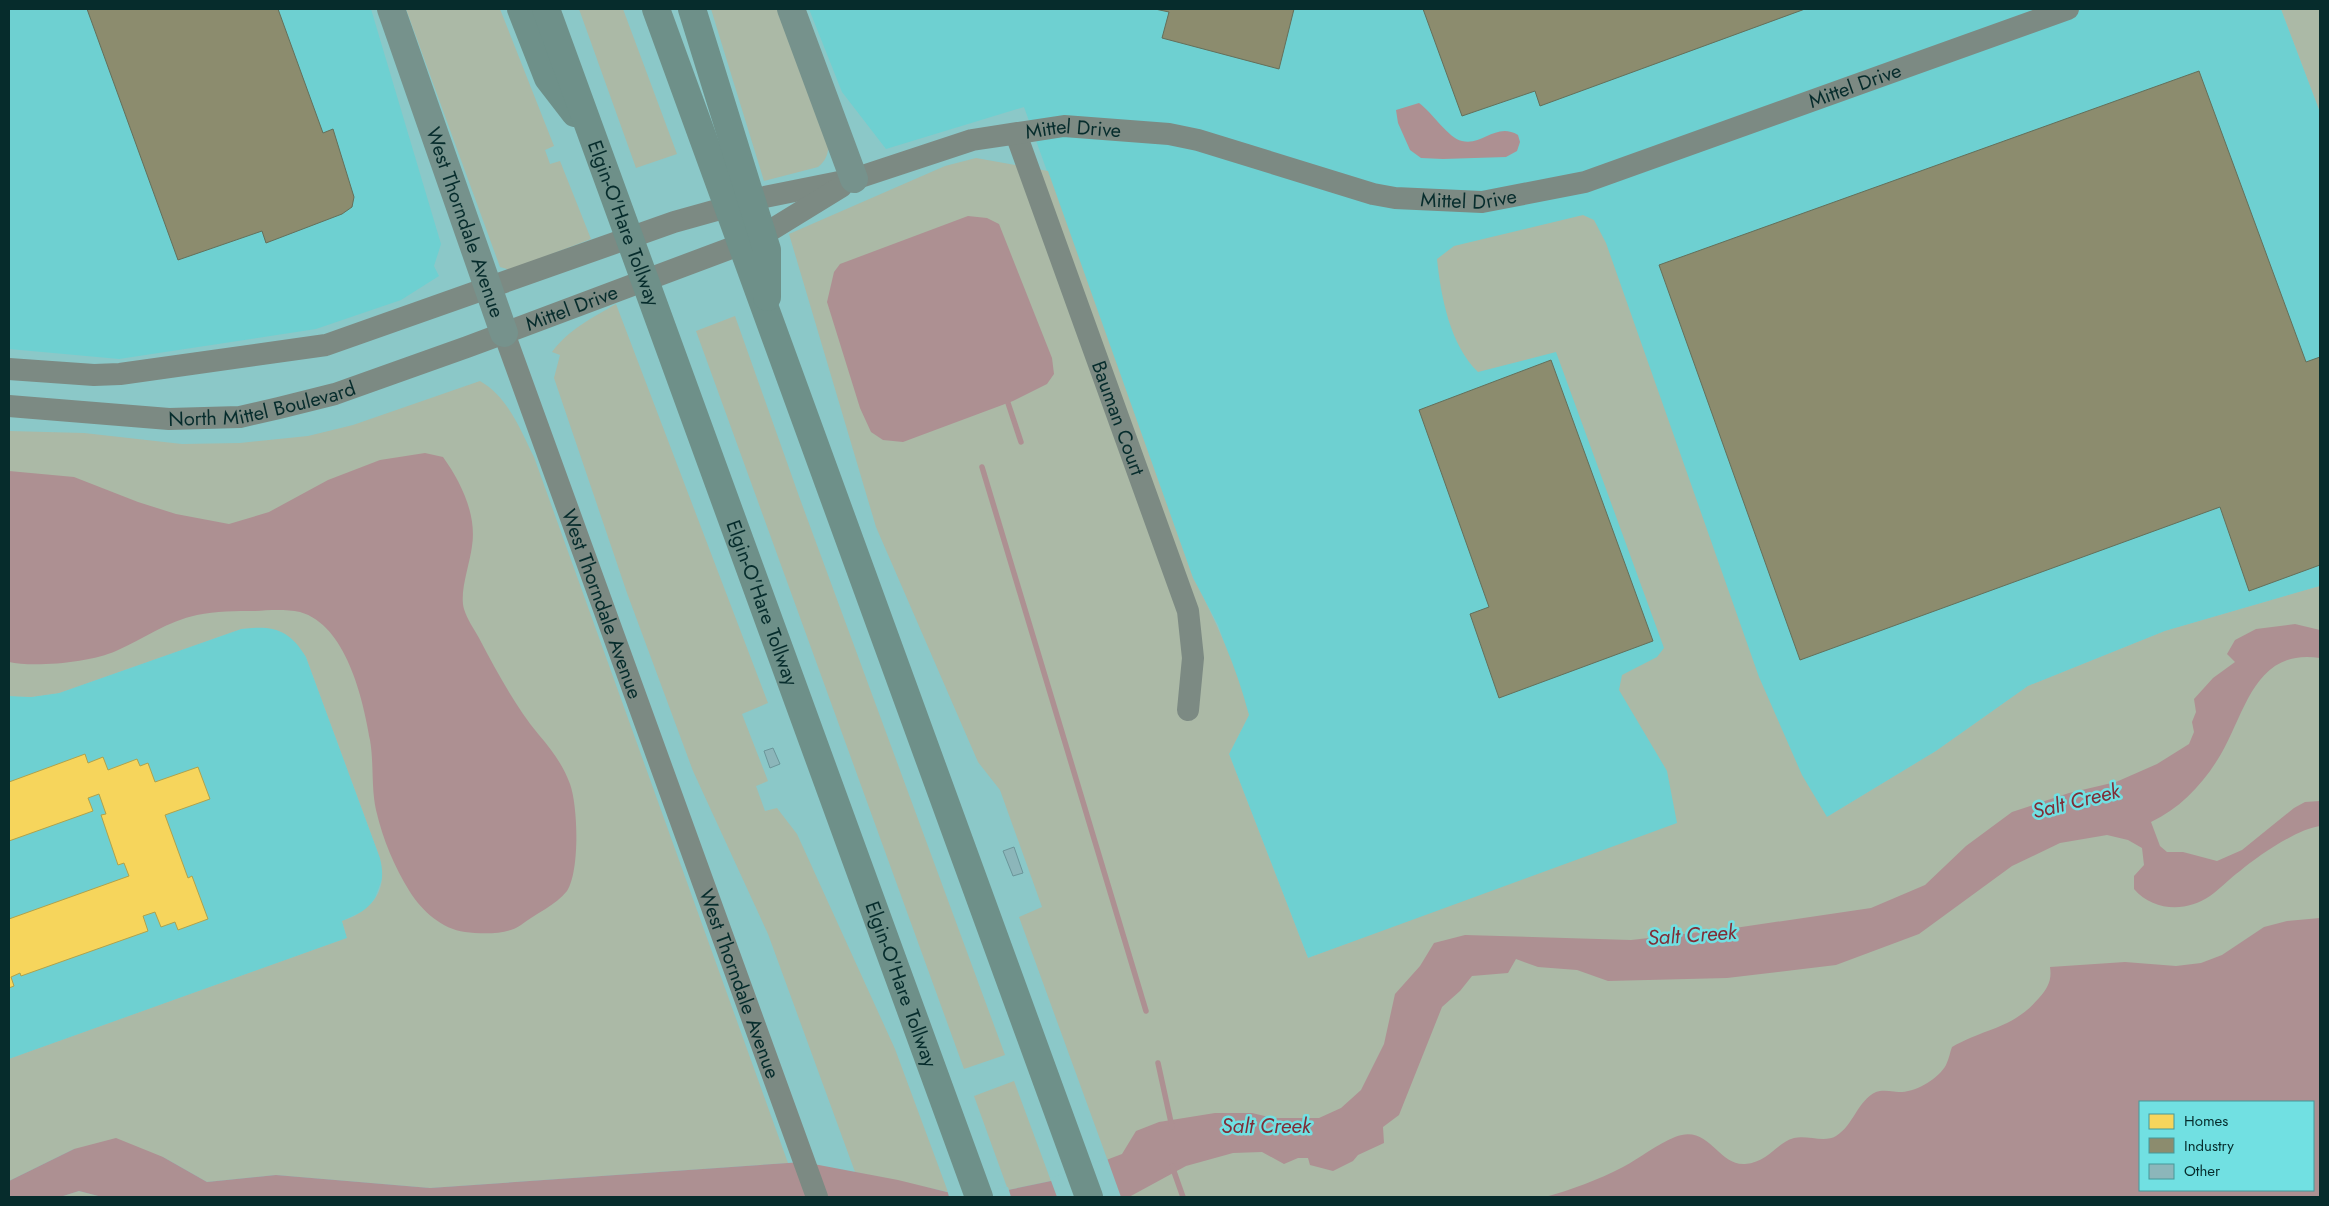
<svg xmlns="http://www.w3.org/2000/svg" width="2329" height="1206" viewBox="0 0 2329 1206" font-family="Jost,sans-serif">
<style>
.built{fill:#6ed0d1}
.green{fill:#abb9a6;fill-rule:evenodd}
.water{fill:#ad9092;fill-rule:evenodd}
.pier{fill:#8bc8c8}
.homes{fill:#f6d55c;stroke:#aea24e}
.industry{fill:#8c8c6e;stroke:#646f5a}
.lines{fill:none;stroke-linecap:round;stroke-linejoin:round}
.stream{stroke:#ad9092;stroke-width:5.5}
.building{fill:#8cb6ba;stroke:#6b969a}
.street{stroke:#7c8a83;stroke-width:22}
.secondary{stroke:#76928c;stroke-width:28}
.highway{stroke:#6e9089;stroke-width:28}
.labels{text-anchor:middle;stroke-width:5;stroke-linejoin:round;paint-order:stroke}
.street-label{font-size:20px;fill:#062c2c;stroke:#71e0e2}
.water-label{font-size:21px;font-style:italic;fill:#802d36;stroke:#71e0e2}
</style>
<rect width="100%" height="100%" fill="#8bc8c8"/>
<path class="built" d="M 9,9 L 371,9 L 441,244 L 434,266 L 439,276 L 401,300 L 316,329 L 119,359 L 9,349 Z
M 809,9 L 2281,9 L 2320,112 L 2320,586 L 2165,631 L 2028,686 L 1936,751 L 1827,817 L 1513,884 L 1308,958 L 1229,754 L 1249,715 L 1218,625 L 1193,578 L 1024,107 L 886,149 L 842,92 Z
M 257,627 L 273,628 L 286,634 L 297,642 L 306,657 L 380,858 L 384,874 L 375,898 L 366,910 L 342,921 L 347,938 L 9,1059 L 9,696 L 31,697 L 59,693 L 241,629 Z"/>
<path class="green" d="M 406,9 L 500,9 L 554,146 L 545,150 L 550,164 L 560,161 L 591,239 L 510,270 L 500,267 Z
M 579,9 L 623,9 L 677,154 L 636,168 Z
M 711,9 L 781,9 L 828,141 C 829,152 827,160 818,167 L 764,181 Z
M 2281,9 L 2320,9 L 2320,112 Z
M 976,158 L 1048,171 L 1193,578 C 1217,622 1236,666 1249,715 L 1229,754 L 1308,958 L 1677,823 L 1667,771 L 1619,690 L 1622,675 L 1657,657 L 1664,648 L 1556,352 L 1478,372 C 1450,345 1441,297 1437,259 L 1454,246 L 1583,215 L 1594,220 L 1606,243 L 1759,677 L 1802,775 L 1827,817 L 1936,751 L 2028,686 L 2165,631 L 2320,586 L 2320,1197 L 1121,1197 L 1019,917 L 1042,907 L 1000,790 L 978,762 L 876,527 L 789,234 L 945,166 ZM 2140,1102 L 2313,1102 L 2313,1190 L 2140,1190 Z
M 616,304 L 768,703 L 742,714 L 768,781 L 756,786 L 765,811 L 777,808 L 797,834 L 895,1049 L 948,1192 L 855,1172 L 768,934 L 693,771 L 627,593 L 554,378 L 560,355 L 552,352 C 569,329 592,318 616,304 Z
M 735,316 L 800,499 L 1005,1055 L 964,1069 L 696,331 Z
M 480,381 C 508,397 520,429 534,457 L 788,1163 L 430,1188 L 276,1175 L 207,1182 L 163,1157 L 74,1149 L 9,1181 L 9,1059 L 347,938 L 342,921 C 373,911 388,890 380,858 L 306,657 C 289,629 273,625 241,629 L 59,693 L 31,697 L 9,696 L 9,431 L 84,433 L 182,444 L 240,443 L 308,436 L 353,425 Z
M 1014,1081 L 1051,1181 L 1008,1190 L 974,1096 Z
M 79,1191 L 102,1197 L 60,1197 Z"/>
<path class="water" d="M 1419,103 C 1433,113 1448,138 1462,141 C 1483,146 1496,122 1518,135 L 1520,142 L 1517,151 L 1506,157 L 1443,159 L 1421,158 L 1410,150 L 1398,123 L 1396,110 Z
M 968,216 L 987,218 L 999,224 L 1052,358 L 1054,374 L 1047,384 L 1013,401 L 903,442 L 883,440 L 871,432 L 860,408 L 827,302 L 834,272 L 840,264 Z
M 425,453 L 443,457 C 461,482 477,515 472,546 C 470,564 459,592 464,609 C 467,619 474,629 479,638 C 497,672 515,706 539,735 C 552,750 563,765 570,784 C 578,806 580,871 567,891 C 556,905 535,914 521,925 C 507,935 482,934 465,932 C 442,929 422,911 410,892 C 394,866 383,840 376,810 C 371,787 374,763 370,740 C 363,698 346,625 300,612 C 286,609 269,610 255,611 C 236,611 216,611 197,615 C 168,621 143,639 116,651 C 92,662 34,668 9,662 L 9,471 L 74,477 L 138,502 L 176,514 L 229,524 L 269,512 L 328,480 L 380,460 Z
M 2295,624 L 2320,630 L 2320,658 C 2255,648 2246,711 2221,754 C 2204,783 2181,808 2151,822 L 2160,846 L 2167,852 L 2183,852 L 2217,861 L 2242,850 L 2294,808 L 2305,802 L 2320,801 L 2320,826 C 2297,829 2258,856 2240,871 C 2230,878 2221,888 2210,896 C 2187,912 2154,912 2134,889 L 2134,876 L 2144,865 L 2142,848 L 2128,840 L 2107,835 L 2060,843 L 2012,866 L 1919,934 L 1836,965 L 1727,978 L 1608,981 L 1577,970 L 1538,967 L 1516,959 L 1508,973 L 1472,976 L 1460,991 L 1442,1007 L 1399,1115 L 1383,1127 L 1384,1143 L 1358,1155 L 1353,1161 L 1333,1171 L 1310,1165 L 1308,1158 L 1298,1158 L 1284,1164 L 1262,1152 L 1233,1153 L 1186,1166 L 1129,1197 L 102,1197 L 79,1191 L 60,1197 L 9,1197 L 9,1181 L 74,1149 L 116,1138 L 163,1157 L 207,1182 L 276,1175 L 430,1188 L 803,1162 L 898,1180 L 959,1195 L 1008,1190 L 1051,1181 L 1122,1154 L 1136,1131 L 1159,1122 L 1215,1113 L 1252,1113 L 1273,1118 L 1319,1118 L 1341,1108 L 1361,1090 L 1384,1044 L 1395,994 L 1420,966 L 1434,943 L 1465,935 L 1631,940 L 1728,929 L 1871,908 L 1925,885 L 1966,846 L 2012,812 L 2069,793 L 2116,782 L 2157,764 L 2189,744 L 2194,732 L 2192,722 L 2196,712 L 2194,699 L 2213,678 L 2235,662 L 2227,654 L 2235,640 L 2256,629 Z
M 2320,918 L 2320,1197 L 1545,1197 C 1571,1190 1598,1180 1623,1167 C 1640,1158 1657,1144 1675,1137 C 1709,1123 1718,1166 1745,1164 C 1769,1162 1776,1143 1794,1138 C 1807,1135 1825,1143 1836,1136 C 1854,1125 1857,1101 1876,1092 C 1883,1089 1895,1092 1902,1092 C 1918,1091 1939,1078 1946,1065 C 1949,1059 1950,1052 1952,1047 C 1987,1027 2011,1030 2039,998 C 2048,988 2052,980 2050,967 L 2125,962 L 2176,966 L 2201,963 L 2222,955 L 2264,927 L 2287,921 ZM 2313,1102 L 2313,1190 L 2140,1190 L 2140,1102 Z"/>
<path class="pier" d="M 1107,1158 L 1121,1197 L 1057,1197 L 1050,1178 Z
M 1008,1187 L 1011,1197 L 949,1197 L 947,1189 L 959,1193 Z"/>
<path class="homes" d="M 85,754 L 88,763 L 103,757 L 108,770 L 137,759 L 140,766 L 148,763 L 155,782 L 198,767 L 210,799 L 165,815 L 188,878 L 192,876 L 208,919 L 178,930 L 175,922 L 161,927 L 155,912 L 143,916 L 148,931 L 21,976 L 20,973 L 11,977 L 14,986 L 9,988 L 9,919 L 129,876 L 124,863 L 118,865 L 101,815 L 106,814 L 99,794 L 88,798 L 93,811 L 9,841 L 9,782 Z"/>
<path class="industry" d="M 87,9 L 278,9 L 323,133 L 333,129 L 354,197 L 352,207 L 342,214 L 266,243 L 262,231 L 178,260 Z
M 1155,9 L 1294,9 L 1279,69 L 1162,38 L 1169,12 Z
M 1423,9 L 1805,9 L 1540,106 L 1535,91 L 1462,116 Z
M 2199,71 L 2306,362 L 2320,357 L 2320,565 L 2249,591 L 2220,507 L 1800,660 L 1659,265 Z
M 1551,360 L 1653,641 L 1499,698 L 1470,614 L 1489,607 L 1419,410 Z"/>
<g class="lines">
<path class="stream" d="M 1008,403 L 1021,442
M 982,467 L 1146,1011
M 1158,1063 L 1172,1127
M 1172,1166 L 1183,1197"/>
</g>
<path class="building" d="M 773,748 L 780,764 L 770,768 L 764,751 Z
M 1014,847 L 1023,873 L 1013,876 L 1003,851 Z"/>
<g class="lines">
<g class="street">
<path id="s1" d="M 1016,134 L 1188,611 L 1193,658 L 1188,710"/>
<path id="s2" d="M 504,333 L 817,1197"/>
<path id="s3" d="M 9,369 L 94,375 L 120,374 L 326,345 L 674,222 L 760,198 L 854,179 L 972,140 L 1064,126 L 1169,134 L 1198,140 L 1373,194 L 1395,198 L 1482,202 L 1585,182 L 2068,9"/>
<path id="s4" d="M 9,406 L 169,419 L 240,417 L 279,408 L 335,394 L 467,347 L 758,238 L 841,187"/>
</g>
<g class="secondary">
<path id="s5" d="M 391,9 L 504,333"/>
<path d="M 791,9 L 854,179"/>
</g>
<g class="highway">
<path d="M 521,9 L 548,78 L 575,113"/>
<path id="s6" d="M 546,9 L 979,1197"/>
<path d="M 656,9 L 1089,1197"/>
<path d="M 692,9 L 767,250 L 767,297"/>
</g>
</g>
<g class="labels">
<g class="street-label">
<text dy="7" stroke="none"><textPath href="#s3" startOffset="1910">Mittel Drive</textPath></text>
<text dy="7" stroke="none"><textPath href="#s3" startOffset="1100">Mittel Drive</textPath></text>
<text dy="7" stroke="none"><textPath href="#s3" startOffset="1505">Mittel Drive</textPath></text>
<text dy="7" stroke="none"><textPath href="#s5" startOffset="226">West Thorndale Avenue</textPath></text>
<text dy="7" stroke="none"><textPath href="#s6" startOffset="228">Elgin-O'Hare Tollway</textPath></text>
<text dy="7" stroke="none"><textPath href="#s4" startOffset="581">Mittel Drive</textPath></text>
<text dy="7" stroke="none"><textPath href="#s4" startOffset="255">North Mittel Boulevard</textPath></text>
<text dy="7" stroke="none"><textPath href="#s1" startOffset="302">Bauman Court</textPath></text>
<text dy="7" stroke="none"><textPath href="#s6" startOffset="632">Elgin-O'Hare Tollway</textPath></text>
<text dy="7" stroke="none"><textPath href="#s2" startOffset="288">West Thorndale Avenue</textPath></text>
<text dy="7" stroke="none"><textPath href="#s6" startOffset="1038">Elgin-O'Hare Tollway</textPath></text>
<text dy="7" stroke="none"><textPath href="#s2" startOffset="692">West Thorndale Avenue</textPath></text>
</g>
<g class="water-label">
<text transform="translate(2076 801) rotate(-14)" y="7">Salt Creek</text>
<text transform="translate(1692 935) rotate(-4)" y="7">Salt Creek</text>
<text x="1266" y="1133">Salt Creek</text>
</g>
</g>
<rect width="2329" height="1206" fill="none" stroke="#062c2c" stroke-width="20"/>
<rect x="2139" y="1101" width="175" height="90" fill="#71e0e2" stroke="#469899"/>
<rect x="2149" y="1114" width="25" height="15" fill="#f6d55c" stroke="#469899"/>
<text x="2184" y="1126" font-size="15" fill="#062c2c">Homes</text>
<rect x="2149" y="1138" width="25" height="15" fill="#8c8c6e" stroke="#469899"/>
<text x="2184" y="1151" font-size="15" fill="#062c2c">Industry</text>
<rect x="2149" y="1164" width="25" height="15" fill="#8cb6ba" stroke="#469899"/>
<text x="2184" y="1176" font-size="15" fill="#062c2c">Other</text>
</svg>
